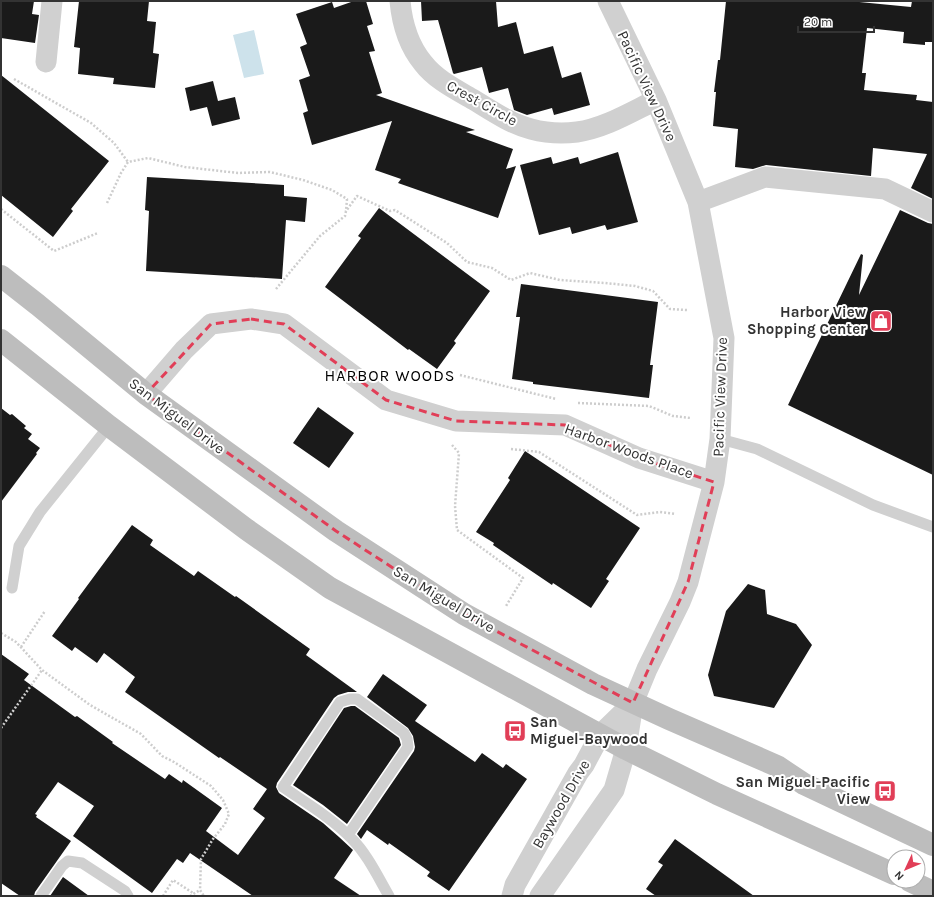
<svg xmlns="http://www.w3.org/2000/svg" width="934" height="897" viewBox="0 0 934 897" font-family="Karla,sans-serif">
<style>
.water{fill:#cde2eb}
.building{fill:#1a1a1a}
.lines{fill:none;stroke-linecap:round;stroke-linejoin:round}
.path{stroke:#cdcdcd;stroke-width:2.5;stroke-dasharray:2 2;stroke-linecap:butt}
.service{stroke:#d0d0d0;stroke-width:11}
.minor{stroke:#d0d0d0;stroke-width:21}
.secondary{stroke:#bdbdbd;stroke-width:22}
.marked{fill:none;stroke:#e13e57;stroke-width:3;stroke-dasharray:8 5;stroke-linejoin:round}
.labels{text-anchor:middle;stroke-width:4;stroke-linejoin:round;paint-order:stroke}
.street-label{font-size:15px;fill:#333;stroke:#fff}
.poi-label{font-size:15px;font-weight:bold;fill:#333;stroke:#fff;text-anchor:end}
.neighbourhood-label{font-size:16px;letter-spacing:1px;fill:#000;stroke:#fff}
</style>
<rect width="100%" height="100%" fill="#fff"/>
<path class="water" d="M 254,30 L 264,74 L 244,78 L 233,35 Z"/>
<path class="building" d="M 1,1 L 34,1 L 32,14 L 39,15 L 35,43 L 1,38 Z
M 79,1 L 149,1 L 147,21 L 156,22 L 153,53 L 159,54 L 155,88 L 113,84 L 114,78 L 78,74 L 80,48 L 74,47 Z
M 354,1 L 366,1 L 373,24 L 367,26 L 375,51 L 369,52 L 382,93 L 376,95 L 475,130 L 466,132 L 513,149 L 506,169 L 516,166 L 498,218 L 398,183 L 401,179 L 375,170 L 392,121 L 312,145 L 303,113 L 308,111 L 299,80 L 310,76 L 300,47 L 307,44 L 296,14 L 332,2 L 334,8 Z
M 421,1 L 496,1 L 498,27 L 516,22 L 524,54 L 553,46 L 562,78 L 581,72 L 590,105 L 554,115 L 552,108 L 527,115 L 514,110 L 508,88 L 489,93 L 482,67 L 454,74 L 453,73 L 438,20 L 422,21 Z
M 726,1 L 849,1 L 911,7 L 912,1 L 933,1 L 933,42 L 925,42 L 925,45 L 903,43 L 904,32 L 867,28 L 862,73 L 866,73 L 864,90 L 917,95 L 916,100 L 933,102 L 933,199 L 911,188 L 927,154 L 873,148 L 871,176 L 766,165 L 753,169 L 735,167 L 738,129 L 713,126 L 716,92 L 714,92 L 718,60 L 720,60 Z
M 1,75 L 109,161 L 71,209 L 73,211 L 53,237 L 1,195 Z
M 213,81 L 218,101 L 235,97 L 240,119 L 212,126 L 207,107 L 190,111 L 185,88 Z
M 618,152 L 638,222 L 607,230 L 605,225 L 572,234 L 570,227 L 539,235 L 520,165 L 551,157 L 553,164 L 578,157 L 580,164 Z
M 147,177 L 284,185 L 284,196 L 307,198 L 305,222 L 286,220 L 282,279 L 146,271 L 149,211 L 145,210 Z
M 379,208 L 490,291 L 454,341 L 456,343 L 437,369 L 409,349 L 408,350 L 325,287 L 361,238 L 358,236 Z
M 900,210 L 928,223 L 933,224 L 933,475 L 788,405 L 861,254 L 863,255 L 859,295 Z
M 521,284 L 658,302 L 650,365 L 653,365 L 649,398 L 533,384 L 533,382 L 512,379 L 520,317 L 516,317 Z
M 318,407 L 354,433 L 329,468 L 293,443 Z
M 1,408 L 10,415 L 12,414 L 26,426 L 24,428 L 32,434 L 28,439 L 40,448 L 36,453 L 37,454 L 1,502 Z
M 525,451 L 640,528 L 606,579 L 609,581 L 591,608 L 553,583 L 552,585 L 493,545 L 494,543 L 476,532 L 510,480 L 508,478 Z
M 132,525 L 153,540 L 150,545 L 194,576 L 198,571 L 235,597 L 236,596 L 310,649 L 306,655 L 357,692 L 348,692 L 338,695 L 334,698 L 277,783 L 276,787 L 279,793 L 323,823 L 339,837 L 353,850 L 334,878 L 361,896 L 253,896 L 190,853 L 183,863 L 177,859 L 152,893 L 73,836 L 94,806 L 58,782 L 35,814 L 37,815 L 36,817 L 71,841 L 35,892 L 34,896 L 20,896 L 1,883 L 1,654 L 29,674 L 24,680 L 75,717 L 77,716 L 113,742 L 112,743 L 165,779 L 169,774 L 182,783 L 183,780 L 222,808 L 206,831 L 238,855 L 265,818 L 253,809 L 267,789 L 220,757 L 219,758 L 125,692 L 135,677 L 104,653 L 97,663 L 75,647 L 72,651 L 52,636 L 79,599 L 78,598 Z
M 748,584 L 765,590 L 767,614 L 796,624 L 812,645 L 774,708 L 714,696 L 708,675 L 726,611 Z
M 383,674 L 427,705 L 415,721 L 475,762 L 482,753 L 503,768 L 506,764 L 527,779 L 449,891 L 427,876 L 430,872 L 389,843 L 388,845 L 367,830 L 361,839 L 357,834 L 414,751 L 415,747 L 413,736 L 408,728 L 367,697 Z
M 351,706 L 355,706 L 399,738 L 401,745 L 347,824 L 323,805 L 293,785 L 344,708 Z
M 675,839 L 754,896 L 656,896 L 646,889 L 663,865 L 658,862 Z
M 63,877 L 89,896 L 50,896 Z"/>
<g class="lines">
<path class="path" d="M 14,79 L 91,123 L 114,143 L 128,162
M 107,203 L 121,173 L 128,162 L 148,158 L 185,167 L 238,173 L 270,172 L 303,180 L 332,190 L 347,199 L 346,211
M 1,209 L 54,251 L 98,233
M 276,289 L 320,236 L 345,216 L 346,211 L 357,196 L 390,211 L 395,210 L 447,243 L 467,262 L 492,268 L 511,280 L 530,273 L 560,280 L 605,283 L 635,286 L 653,291 L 670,309 L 687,310
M 460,375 L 556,399
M 578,403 L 649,406 L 673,416 L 691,418
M 452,445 L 459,453 L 455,506 L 457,530 L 523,578 L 506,606
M 511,449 L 539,452 L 637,515 L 660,512 L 676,514
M 1,633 L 16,642 L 42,670 L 90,705 L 141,734 L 162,756 L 174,762 L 211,786 L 223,800 L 229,814 L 225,824 L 213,839 L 201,859 L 200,890 L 204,896
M 21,647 L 45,611
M 1,728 L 42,670
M 163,896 L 173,880 L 193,893
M 190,896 L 200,890"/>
<path class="service" d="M 720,439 L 757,449 L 873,505 L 933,527
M 12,588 L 19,546 L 40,512 L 109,426
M 348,835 L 408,747 L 407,739 L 404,733 L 357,699 L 350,699 L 340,702 L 283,787 C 306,803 332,818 352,839 C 367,854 378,877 389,896
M 41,896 L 62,866 L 68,861 L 82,863 L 125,891 L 128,896"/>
<path class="minor" d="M 400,1 C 402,23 409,46 423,63 C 436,80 457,90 474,100 C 492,111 511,124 531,129 C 546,133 562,134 577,132 C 605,128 631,112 656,100
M 46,62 L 52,1
M 698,202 L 765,177 L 885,189 L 933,212
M 146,394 L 184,350 L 211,324 L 251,319 L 284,324 L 386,400 L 456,421 L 565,425 L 639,458 L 714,482
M 512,896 L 515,885 L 578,773 L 584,765 L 600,735 L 633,703
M 540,896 L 614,790 L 626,749 L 633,703 L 647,669 L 680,602 L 688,582 L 714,482 L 720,439 L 724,338 L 698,202 L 656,100 L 608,1"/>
<path class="secondary" d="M 1,276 L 38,305 L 146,394 L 336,531 L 464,614 L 593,684 L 669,719 L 777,766 L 804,784 L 933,845
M 1,340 L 109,426 L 246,529 L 330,588 L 626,749 L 717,794 L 894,874
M 910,881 L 933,892"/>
</g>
<path class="marked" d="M 251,319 L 284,324 L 386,400 L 456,421 L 565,425 L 639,458 L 714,482 L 688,582 L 633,703 L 464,614 L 336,531 L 146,394 L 211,324 Z"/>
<defs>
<g id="shop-square" transform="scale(1.15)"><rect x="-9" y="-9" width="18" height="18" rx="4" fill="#e13e57" stroke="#fff"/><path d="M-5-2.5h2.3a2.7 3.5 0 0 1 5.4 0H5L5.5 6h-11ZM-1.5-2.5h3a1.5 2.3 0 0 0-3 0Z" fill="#fff"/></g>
<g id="bus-square" transform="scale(1.15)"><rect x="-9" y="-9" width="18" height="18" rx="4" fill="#e13e57" stroke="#fff"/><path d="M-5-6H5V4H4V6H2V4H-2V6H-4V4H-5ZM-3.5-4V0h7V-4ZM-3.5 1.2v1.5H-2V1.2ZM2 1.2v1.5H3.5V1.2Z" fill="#fff"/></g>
</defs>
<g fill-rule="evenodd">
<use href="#shop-square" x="881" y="321"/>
<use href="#bus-square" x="515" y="731"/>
<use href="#bus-square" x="885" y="791"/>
</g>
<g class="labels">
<g class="street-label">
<text transform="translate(647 86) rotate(65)" y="5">Pacific View Drive</text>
<text transform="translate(482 103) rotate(29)" y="5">Crest Circle</text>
<text transform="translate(720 397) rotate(-88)" y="5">Pacific View Drive</text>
<text transform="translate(177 416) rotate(37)" y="5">San Miguel Drive</text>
<text transform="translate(629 451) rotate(20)" y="5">Harbor Woods Place</text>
<text transform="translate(444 599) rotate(31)" y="5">San Miguel Drive</text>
<text transform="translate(561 804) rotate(-60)" y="5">Baywood Drive</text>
</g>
<g class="poi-label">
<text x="866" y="317">Harbor View<tspan x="866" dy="17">Shopping Center</tspan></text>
<text x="530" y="727" text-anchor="start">San<tspan x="530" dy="17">Miguel-Baywood</tspan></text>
<text x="870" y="787">San Miguel-Pacific<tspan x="870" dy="17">View</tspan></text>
</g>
<g class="neighbourhood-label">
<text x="390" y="381">HARBOR WOODS</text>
</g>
</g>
<rect width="934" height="897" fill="none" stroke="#333333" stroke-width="4"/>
<g transform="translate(906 869) rotate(226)"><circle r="19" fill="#ffffff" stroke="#adadad"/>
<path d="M0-3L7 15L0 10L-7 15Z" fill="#e13e57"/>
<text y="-6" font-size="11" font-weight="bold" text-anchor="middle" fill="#333333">N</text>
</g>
<path d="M798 26v6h76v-6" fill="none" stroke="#333333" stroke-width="2"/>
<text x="804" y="26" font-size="12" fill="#333333" stroke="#ffffff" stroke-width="3" paint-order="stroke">20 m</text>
</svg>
